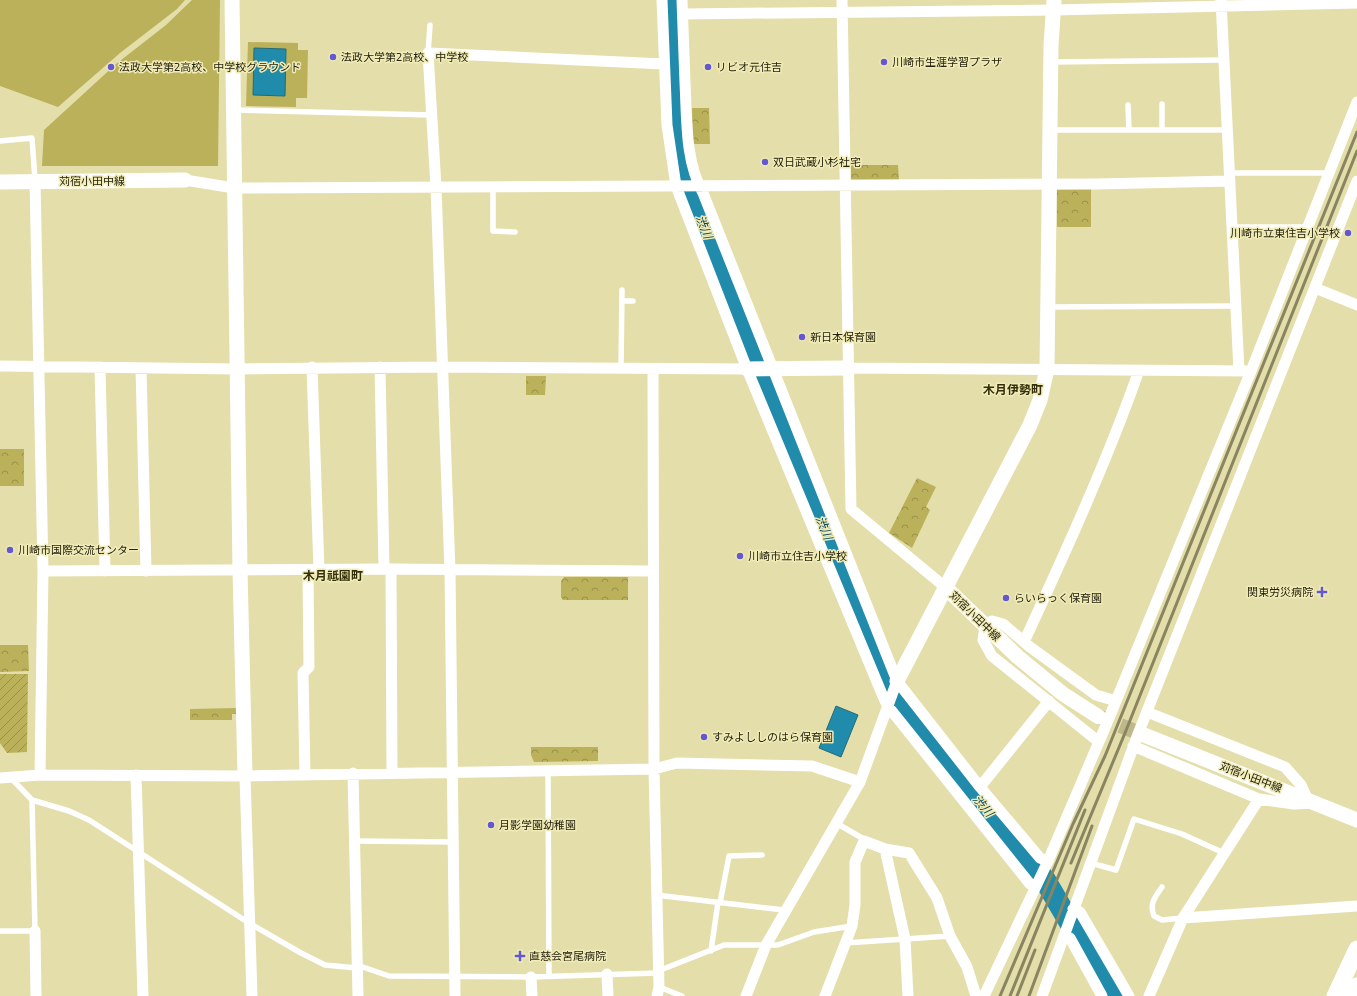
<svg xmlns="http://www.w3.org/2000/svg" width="1357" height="996" viewBox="0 0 1357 996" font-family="'Exo 2','Noto Sans JP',sans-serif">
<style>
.park{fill:url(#park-crowns)}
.garden{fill:url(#garden-furrows)}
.pitch{fill:#bbb15b}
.water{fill:#208baa;stroke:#216c7b}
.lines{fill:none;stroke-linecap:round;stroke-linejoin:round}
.river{stroke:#208baa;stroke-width:22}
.secondary-tunnel{stroke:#beb88b;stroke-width:15;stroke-dasharray:15 8;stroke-linecap:butt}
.lane{stroke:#fff;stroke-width:5.5}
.street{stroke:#fff;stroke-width:11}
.secondary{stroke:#fff;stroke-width:15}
.primary{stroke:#fff;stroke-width:17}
.rail{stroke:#898560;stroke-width:3}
.poi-dot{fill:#6358d1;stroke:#f1ebb7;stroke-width:1.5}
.labels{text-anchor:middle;stroke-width:3;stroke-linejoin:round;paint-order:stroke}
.poi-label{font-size:11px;fill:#24220e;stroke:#f1ebb7;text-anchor:start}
.street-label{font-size:11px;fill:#24220e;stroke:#f1ebb7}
.water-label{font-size:12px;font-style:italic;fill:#044152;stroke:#f1ebb7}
.neighbourhood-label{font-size:12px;font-weight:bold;fill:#332f09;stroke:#f1ebb7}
</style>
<defs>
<pattern id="park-crowns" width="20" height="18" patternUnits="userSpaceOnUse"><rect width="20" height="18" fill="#bbb15b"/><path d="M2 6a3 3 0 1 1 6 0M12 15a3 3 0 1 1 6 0" fill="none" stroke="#98904a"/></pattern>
<pattern id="garden-furrows" width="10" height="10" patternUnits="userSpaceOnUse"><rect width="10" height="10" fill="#bbb15b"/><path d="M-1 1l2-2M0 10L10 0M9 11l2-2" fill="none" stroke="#98904a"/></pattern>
</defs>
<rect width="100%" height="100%" fill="#e4deaa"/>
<path class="park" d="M 692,108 L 709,108 L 710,144 L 693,144 Z
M 851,165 L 898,165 L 899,180 L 851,180 Z
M 1057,189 L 1091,189 L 1091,227 L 1057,227 Z
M 526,376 L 546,376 L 545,395 L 526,395 Z
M 0,449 L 24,449 L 24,486 L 0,486 Z
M 917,478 L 936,487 L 926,507 L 930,510 L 912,548 L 889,533 Z
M 564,577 L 628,577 L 628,600 L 563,600 L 561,597 L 561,581 Z
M 0,645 L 28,645 L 29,671 L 0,672 Z
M 236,708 L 236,714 L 232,714 L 232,720 L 190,720 L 190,709 Z
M 531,747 L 598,747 L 598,761 L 534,762 L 531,755 Z"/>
<path class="garden" d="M 0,674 L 28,674 L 27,752 L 7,753 L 0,743 Z"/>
<path class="pitch" d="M 0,0 L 185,0 L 177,9 L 120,53 L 58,107 L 0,86 Z
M 192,0 L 220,0 L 218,166 L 42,166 L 44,130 L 116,64 L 166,25 Z
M 248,42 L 298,43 L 298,50 L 308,50 L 307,98 L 296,98 L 296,107 L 246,106 Z"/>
<path class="water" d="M 254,48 L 286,49 L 285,96 L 253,95 Z
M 836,706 L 858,715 L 841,757 L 819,748 Z"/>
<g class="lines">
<path class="river" d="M 671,0 L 676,125 L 687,184 L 889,690 L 895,701 L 1045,880 L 1113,996"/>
<path class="secondary-tunnel" d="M 1099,717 L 1144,735"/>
<path class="lane" d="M 428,53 L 430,25
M 1051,62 L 1224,60
M 1162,104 L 1162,130
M 1128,105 L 1129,130
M 235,110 L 431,115
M 1050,130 L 1227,130
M 0,141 L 32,138 L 35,180
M 1229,173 L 1329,173
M 493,187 L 493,231 L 515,232
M 1232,227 L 1308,227
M 622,301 L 633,301
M 1049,307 L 1236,306
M 621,368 L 622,290
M 548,770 L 549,976
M 11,778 L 32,800 L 69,811 L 89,820 L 249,923 L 301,953 L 325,965 L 357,968
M 836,823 L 862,838 L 864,841
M 354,841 L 453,842
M 1091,863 L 1116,870 L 1134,819 L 1182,834 L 1224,853
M 1162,887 C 1155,897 1149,904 1154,916 L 1162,920 L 1183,918
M 656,895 L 784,910
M 720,903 L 729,856 L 762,855
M 0,931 L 35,931 L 32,800
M 845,943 L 950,936
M 711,951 L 718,902
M 357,965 L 389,976 L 531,977 L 658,973
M 658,971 L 724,945 L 778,945 L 814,932 L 852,926
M 659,987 L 682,996"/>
<path class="street" d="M 662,0 L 667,125 L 676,186 L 747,369 L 882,694 L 887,705 L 1030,884 L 1036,886
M 682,0 C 683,28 684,55 685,83 C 687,119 685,161 703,193 L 897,681 L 980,787 L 1040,858 L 1048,861
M 842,0 L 851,509 L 945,587
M 1221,0 L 1239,371
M 683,14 L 1053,10 L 1357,3
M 185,180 L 234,188 L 1096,184 L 1230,181
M 35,181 L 43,571 L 40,775
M 1315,288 L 1357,305
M 0,366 L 237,369 L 442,367 L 747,369
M 100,367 L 105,571
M 312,367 L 319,570
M 380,367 L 384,569
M 141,368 L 146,571
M 848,368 L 1251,371
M 653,369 L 654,769 L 659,987 L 657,996
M 391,569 L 392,772
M 43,571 L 391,569 L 653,571
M 1024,642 C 1064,555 1105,466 1137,376 L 1138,371
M 1147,712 L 1285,767 L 1301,785 L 1307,798
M 1099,742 L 992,656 L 983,640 L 985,626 L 992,621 L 1003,624 L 1030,647 L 1096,695 L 1116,701
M 1133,746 L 1259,799 L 1294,804 L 1312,803
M 353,773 L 358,996
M 136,775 L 143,996
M 305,775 L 303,673 L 309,667 L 308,571
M 245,776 L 252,996
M 0,778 L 40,775 L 245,776 L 654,769 L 677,763 L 812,766 L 860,782
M 980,787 L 1049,701
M 885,849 L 905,939 L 908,996
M 1073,909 L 1080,912 L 1129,996
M 1183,918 L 1357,906
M 35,931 L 36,996
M 1064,936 L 1070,938 L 1102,996
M 607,974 L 608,996
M 531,977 L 532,996
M 455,996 L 450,571 L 436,187 L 428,53 L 664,64
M 746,996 L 766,945 L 860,782 L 897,681
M 825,996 L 852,926 L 855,905 L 855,862 L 864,841 L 885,849 L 909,853 L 937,898 L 950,936 L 967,967 L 976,996
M 984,996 L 1048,861 L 1107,723 L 1251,371 L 1357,102
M 1042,996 L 1138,734 L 1357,181
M 1149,996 L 1183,918 L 1259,799"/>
<path class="secondary" d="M 232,0 L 240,570 L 245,776
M 0,182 L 185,180
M 747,369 L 848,368
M 945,587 L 1018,657 L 1063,694 L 1099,717
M 897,681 L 1030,425 L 1040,400 L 1047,369 L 1051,46 L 1054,0
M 1144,735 L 1357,820"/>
<path class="primary" d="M 1335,996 L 1357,949
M 1352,996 L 1357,986"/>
<path class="rail" d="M 1071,863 L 1125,733 L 1357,151
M 1000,996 L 1073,824 L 1105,756 L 1357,132
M 1010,996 L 1085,810
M 1017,996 L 1035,950
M 1029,996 L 1092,826"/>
</g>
<g class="poi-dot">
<circle cx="333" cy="57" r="4"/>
<circle cx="884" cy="62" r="4"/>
<circle cx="111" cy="67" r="4"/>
<circle cx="708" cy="67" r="4"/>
<circle cx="765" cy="162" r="4"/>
<circle cx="1348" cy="233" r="4"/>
<circle cx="802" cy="337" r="4"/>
<circle cx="10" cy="550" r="4"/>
<circle cx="740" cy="556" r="4"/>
<path d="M1320 586h4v4h4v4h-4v4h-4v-4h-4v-4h4z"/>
<circle cx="1006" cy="598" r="4"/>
<circle cx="704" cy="737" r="4"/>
<circle cx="491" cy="825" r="4"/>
<path d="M518 950h4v4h4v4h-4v4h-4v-4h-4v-4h4z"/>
</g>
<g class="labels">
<g class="poi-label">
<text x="341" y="61">法政大学第2高校、中学校</text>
<text x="892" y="66">川崎市生涯学習プラザ</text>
<text x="119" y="71">法政大学第2高校、中学校グラウンド</text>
<text x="716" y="71">リビオ元住吉</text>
<text x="773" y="166">双日武蔵小杉社宅</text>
<text x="1340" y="237" text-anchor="end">川崎市立東住吉小学校</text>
<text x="810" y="341">新日本保育園</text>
<text x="18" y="554">川崎市国際交流センター</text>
<text x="748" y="560">川崎市立住吉小学校</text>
<text x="1313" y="596" text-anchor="end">関東労災病院</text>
<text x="1014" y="602">らいらっく保育園</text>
<text x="712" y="741">すみよししのはら保育園</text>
<text x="499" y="829">月影学園幼稚園</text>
<text x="529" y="960">直慈会宮尾病院</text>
</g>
<g class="street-label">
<text x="92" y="185">苅宿小田中線</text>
<text transform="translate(975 616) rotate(44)" y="4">苅宿小田中線</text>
<text transform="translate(1251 777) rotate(21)" y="4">苅宿小田中線</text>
</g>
<g class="water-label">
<text transform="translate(704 227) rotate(68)" y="4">渋川</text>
<text transform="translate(824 528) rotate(68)" y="4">渋川</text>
<text transform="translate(983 806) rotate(50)" y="4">渋川</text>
</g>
<g class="neighbourhood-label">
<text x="1013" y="394">木月伊勢町</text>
<text x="333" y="580">木月祗園町</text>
</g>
</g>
</svg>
